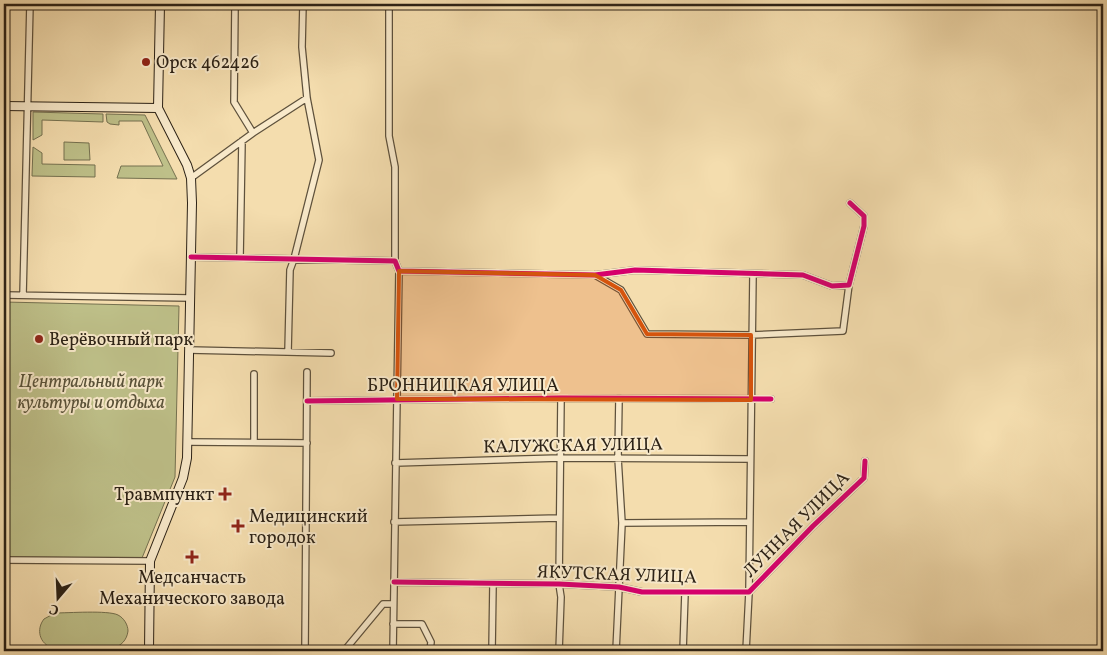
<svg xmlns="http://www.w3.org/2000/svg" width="1107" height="655" viewBox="0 0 1107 655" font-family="Vollkorn,serif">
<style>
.green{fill:#bec089;stroke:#757150}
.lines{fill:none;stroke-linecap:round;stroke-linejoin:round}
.street-casing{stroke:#5e513c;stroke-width:8}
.secondary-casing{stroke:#2c2216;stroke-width:10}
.street{stroke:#f8e9ca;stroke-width:5.5}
.secondary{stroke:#f8e9ca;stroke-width:8}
.cycleway-casing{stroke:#f8e9ca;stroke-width:8}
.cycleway{stroke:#d6006c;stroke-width:5}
.marked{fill:#d5540d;fill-opacity:0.2;stroke:#d5540d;stroke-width:4;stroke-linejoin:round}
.poi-dot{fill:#8f2418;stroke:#f8e9ca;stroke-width:2}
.labels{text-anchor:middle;stroke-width:4;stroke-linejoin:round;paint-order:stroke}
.poi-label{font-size:18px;fill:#2c2216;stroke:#f8e9ca;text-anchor:start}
.park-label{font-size:18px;font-style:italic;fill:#585138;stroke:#f8e9ca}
.street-label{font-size:18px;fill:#2c2216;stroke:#f8e9ca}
</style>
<rect width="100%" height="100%" fill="#f4ddae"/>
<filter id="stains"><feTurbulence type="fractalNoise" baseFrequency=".004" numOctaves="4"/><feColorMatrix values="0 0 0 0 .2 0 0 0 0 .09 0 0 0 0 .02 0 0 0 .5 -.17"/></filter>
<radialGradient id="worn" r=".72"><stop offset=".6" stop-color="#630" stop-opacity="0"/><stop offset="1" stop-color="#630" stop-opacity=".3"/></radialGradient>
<path class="green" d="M 36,4 L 99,4 L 99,9 L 36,8 Z
M 33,112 L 103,114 L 103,122 L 42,120 L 42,135 L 33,140 Z
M 106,114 L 145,115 L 177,179 L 117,178 L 121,166 L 163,166 L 142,121 L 119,121 L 119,125 L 110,124 L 107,122 Z
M 64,142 L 89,143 L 90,160 L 64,160 Z
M 33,147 L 42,153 L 42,164 L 95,165 L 95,177 L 32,176 Z
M 4,302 L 179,306 L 175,477 L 142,558 L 4,557 Z
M 55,613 C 68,613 108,610 118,615 C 124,618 128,625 128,631 C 127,640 121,646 113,648 C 99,649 66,650 53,648 C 39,644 36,629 44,619 Z"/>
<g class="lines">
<g class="street-casing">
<path id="street" d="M 235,4 L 234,102 L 253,133
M 389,4 L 389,136 L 395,167 L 395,261
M 191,178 L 253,133 L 307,98
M 191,257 L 395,261 L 399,271 L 595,275 L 635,270 L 803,275 L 832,286 L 849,285 L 864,226 L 864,216 L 850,203
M 240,258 L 242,141
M 595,275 L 621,290 L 647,334 L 751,335 L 843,331 L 849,285
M 4,295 L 190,298
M 23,295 L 30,4
M 189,350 L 331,353
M 288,352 L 290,270 L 294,259 L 319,160 L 307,98 L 302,47 L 303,4
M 254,374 L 254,442
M 307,401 L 561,398 L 771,399
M 188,442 L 307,443
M 395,463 L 560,458 L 750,459
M 394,522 L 559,518
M 622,523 L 749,522
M 4,560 L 150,561
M 394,582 L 559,584 L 619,587 L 642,592 L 749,592 L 813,526 L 864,478 L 865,461
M 393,624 L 422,624 L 431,642 L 430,651
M 305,651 L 307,372
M 344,651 L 383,604 L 393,604
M 393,651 L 399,271
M 492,651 L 493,584
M 559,651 L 561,597 L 559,584 L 561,398
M 616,651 L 622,523 L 618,458 L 619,398
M 683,651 L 685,593
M 746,651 L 749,592 L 753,274"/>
</g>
<g class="secondary-casing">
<path id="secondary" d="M 4,106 L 158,108
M 149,651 L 150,561 L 183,478 L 187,458 L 192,203 L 191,178 L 187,165 L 158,108 L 160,4"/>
</g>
<use href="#street" class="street"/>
<use href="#secondary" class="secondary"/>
<g class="cycleway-casing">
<path id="cycleway" d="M 191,257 L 395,261 L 399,271 L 595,275 L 635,270 L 803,275 L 832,286 L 849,285 L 864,226 L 864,216 L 850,203
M 307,401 L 561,398 L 771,399
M 394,582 L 559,584 L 619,587 L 642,592 L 749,592 L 813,526 L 864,478 L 865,461"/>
</g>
<use href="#cycleway" class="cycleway"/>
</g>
<path class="marked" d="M 399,271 L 595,275 L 621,290 L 647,334 L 751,335 L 751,400 L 397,399 Z"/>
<g class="poi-dot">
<circle cx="146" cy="62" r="5"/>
<circle cx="39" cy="339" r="5"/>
<path d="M222.5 486.5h5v5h5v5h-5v5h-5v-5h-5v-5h5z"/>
<path d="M235.5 518.5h5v5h5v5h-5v5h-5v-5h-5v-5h5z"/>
<path d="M189.5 549.5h5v5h5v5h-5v5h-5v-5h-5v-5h5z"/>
</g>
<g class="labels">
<g class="poi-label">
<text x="156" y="68">Орск 462426</text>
<text x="49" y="345">Верёвочный парк</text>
<text x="214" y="500" text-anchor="end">Травмпункт</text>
<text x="249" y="522">Медицинский<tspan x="249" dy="21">городок</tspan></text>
<text x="192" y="583" text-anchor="middle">Медсанчасть<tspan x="192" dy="21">Механического завода</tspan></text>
</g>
<g class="park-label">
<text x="91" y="387">Центральный парк<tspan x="91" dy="21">культуры и отдыха</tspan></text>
</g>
<g class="street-label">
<text x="463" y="391">БРОННИЦКАЯ УЛИЦА</text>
<text transform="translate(573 445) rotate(-1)" y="6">КАЛУЖСКАЯ УЛИЦА</text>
<text transform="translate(796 524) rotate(-45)" y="6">ЛУННАЯ УЛИЦА</text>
<text transform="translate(617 574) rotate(2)" y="6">ЯКУТСКАЯ УЛИЦА</text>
</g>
</g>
<rect width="1107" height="655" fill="none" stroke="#f4ddae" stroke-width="20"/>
<rect x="5" y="5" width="1097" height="645" fill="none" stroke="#2c2216" stroke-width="2.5"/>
<rect x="10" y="10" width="1087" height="635" fill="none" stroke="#2c2216"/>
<g transform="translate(58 598) rotate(199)" stroke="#f8e9ca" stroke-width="4" paint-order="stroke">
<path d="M0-4L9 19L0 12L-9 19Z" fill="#2c2216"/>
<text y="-8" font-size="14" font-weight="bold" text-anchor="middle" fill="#2c2216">С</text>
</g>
<rect width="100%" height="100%" filter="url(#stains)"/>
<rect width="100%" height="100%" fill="url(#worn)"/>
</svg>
